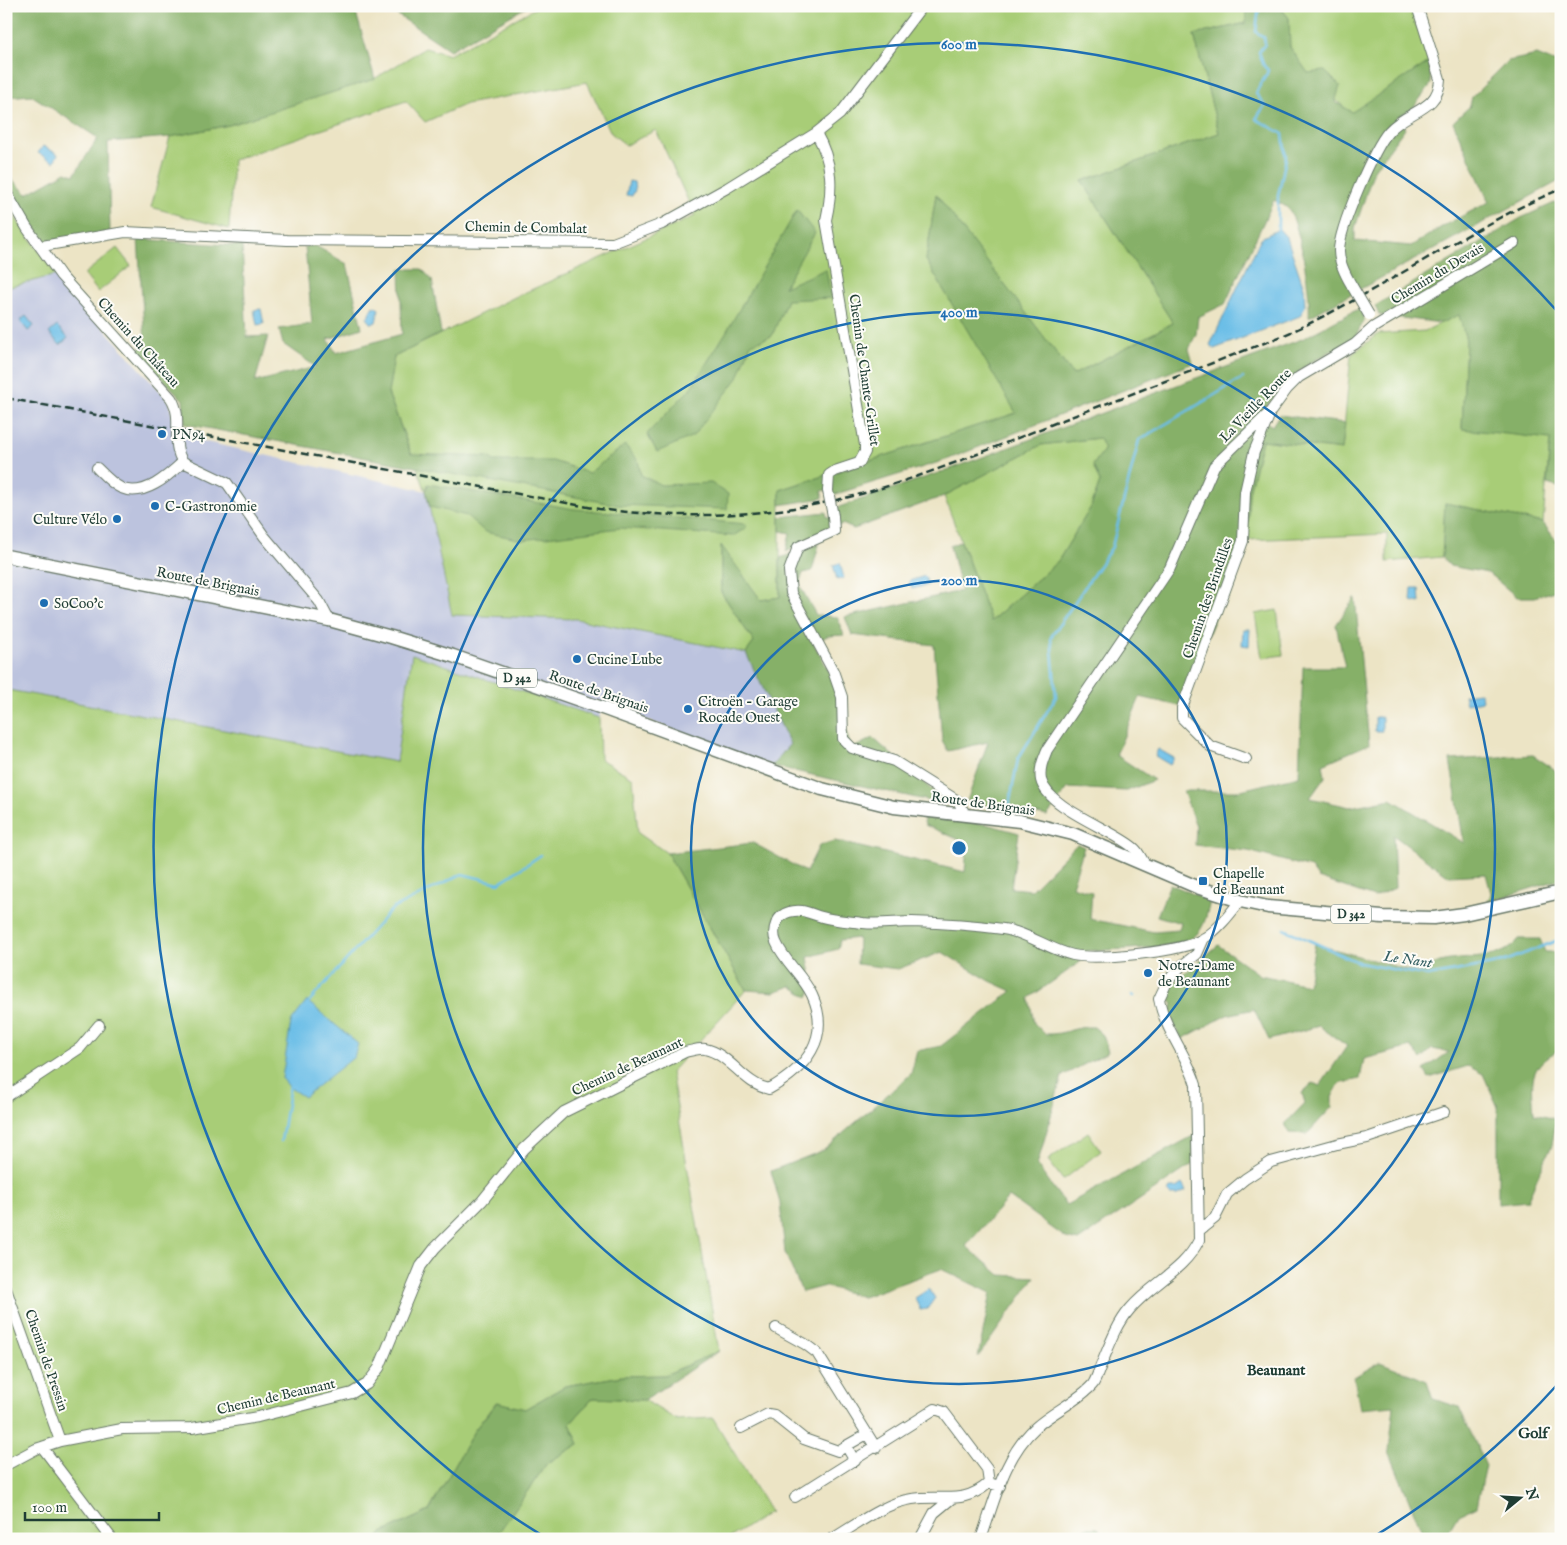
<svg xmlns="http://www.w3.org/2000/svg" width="1567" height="1545" viewBox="0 0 1567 1545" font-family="'IM FELL English',serif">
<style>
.industrial{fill:#bcc3de}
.green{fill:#a8cd77;stroke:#648556}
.forest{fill:#86b068;stroke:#52764e}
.water{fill:#6bbee7;stroke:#457e8e}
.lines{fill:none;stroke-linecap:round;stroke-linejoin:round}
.stream{stroke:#6bbee7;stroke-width:2.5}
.minor-casing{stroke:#677767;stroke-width:12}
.major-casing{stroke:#677767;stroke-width:15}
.minor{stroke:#fff;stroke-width:10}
.major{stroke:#fff;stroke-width:12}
.rail{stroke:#1f3d34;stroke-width:2.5;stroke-dasharray:8 4;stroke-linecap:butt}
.minor-bridge-casing{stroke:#677767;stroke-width:12;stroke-linecap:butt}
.minor-bridge{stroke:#fff;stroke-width:10}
.ring{fill:none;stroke:#1f6fb2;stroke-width:2.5}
.poi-dot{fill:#1f6fb2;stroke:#fdfcf7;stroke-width:2}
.labels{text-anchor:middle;stroke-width:4;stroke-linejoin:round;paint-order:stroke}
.shield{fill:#fdfcf7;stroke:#62766e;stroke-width:1}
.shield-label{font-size:12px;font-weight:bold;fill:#1f3d34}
.street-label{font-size:14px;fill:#1f3d34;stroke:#fdfcf7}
.poi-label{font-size:14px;fill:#1f3d34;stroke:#fdfcf7;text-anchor:start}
.water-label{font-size:15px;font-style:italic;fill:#325d61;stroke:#fdfcf7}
.neighbourhood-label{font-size:15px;font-weight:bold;fill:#1f3d34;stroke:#fdfcf7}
.centre{fill:#1f6fb2;stroke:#fdfcf7;stroke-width:2.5}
.ring-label{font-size:15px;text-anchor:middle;font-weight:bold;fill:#1f6fb2;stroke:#fdfcf7;stroke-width:4;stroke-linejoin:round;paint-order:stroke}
</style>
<rect width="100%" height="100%" fill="#fdfcf7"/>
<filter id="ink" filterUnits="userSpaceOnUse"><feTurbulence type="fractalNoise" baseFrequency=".02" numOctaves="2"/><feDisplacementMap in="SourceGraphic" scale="10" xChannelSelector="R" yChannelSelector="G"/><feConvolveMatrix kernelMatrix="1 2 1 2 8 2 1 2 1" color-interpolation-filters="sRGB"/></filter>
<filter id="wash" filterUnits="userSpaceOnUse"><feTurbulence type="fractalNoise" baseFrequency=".0096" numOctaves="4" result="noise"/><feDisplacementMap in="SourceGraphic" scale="20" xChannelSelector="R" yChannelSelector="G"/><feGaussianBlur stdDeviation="1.12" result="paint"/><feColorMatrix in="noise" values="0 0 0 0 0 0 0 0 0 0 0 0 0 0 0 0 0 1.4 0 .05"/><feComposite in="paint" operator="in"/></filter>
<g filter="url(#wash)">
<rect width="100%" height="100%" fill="#ece4c5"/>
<path class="industrial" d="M 56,275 L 170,402 L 175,435 L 426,491 L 452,615 L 576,619 L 736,644 L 746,653 L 790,744 L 772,766 L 603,704 L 599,718 L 412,654 L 397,762 L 8,690 L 6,693 L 6,288 Z"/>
<path class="green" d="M 539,6 L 1246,6 L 1246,23 L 1194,35 L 1219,133 L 1082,181 L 1173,323 L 1073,375 L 936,195 L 926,260 L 1017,413 L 780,490 L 780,597 L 761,600 L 721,546 L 721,592 L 754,642 L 746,653 L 576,619 L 452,615 L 426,491 L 388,393 L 394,357 L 515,297 L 695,216 L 656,130 L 626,145 L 611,133 L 587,82 L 466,104 L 425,122 L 406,101 L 233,160 L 229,229 L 151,207 L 170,137 L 229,125 L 374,79 L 425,48 L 449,55 Z
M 1279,6 L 1410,6 L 1429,62 L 1352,113 C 1336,102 1295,65 1290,46 C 1287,38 1289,27 1289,18 Z
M 6,205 L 56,275 L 6,288 Z
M 117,248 L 131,266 L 98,292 L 84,274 Z
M 1459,314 L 1466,340 L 1462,428 L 1550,439 L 1543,523 L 1445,503 L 1442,557 L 1387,562 L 1387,534 L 1247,540 L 1249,492 L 1262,440 L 1342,450 L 1351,355 L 1378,334 L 1425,331 Z
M 1099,438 L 1105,450 L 1093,465 L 1100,482 L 1091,507 L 1058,561 L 991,621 L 944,496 L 1041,445 Z
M 1277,610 L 1283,655 L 1262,658 L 1255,614 Z
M 412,654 L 599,718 L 600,759 L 633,778 L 638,833 L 667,853 L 746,990 L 671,1072 L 719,1351 L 665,1375 L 622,1376 L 565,1386 L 525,1409 L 496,1402 L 474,1431 L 429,1511 L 382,1533 L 378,1539 L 6,1539 L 6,693 L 8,690 L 396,762 Z
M 1088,1132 L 1101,1151 L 1063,1180 L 1048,1160 Z
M 593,1398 L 644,1400 L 677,1420 L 713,1418 L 770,1512 L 728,1539 L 494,1539 L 547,1463 L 579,1444 L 570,1424 Z"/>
<path class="forest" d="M 6,6 L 354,6 L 375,79 L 229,125 L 170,137 L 108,142 L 110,232 L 45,243 L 6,182 L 6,173 L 27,194 L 66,172 L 74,175 L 98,138 L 31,95 L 6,97 Z
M 384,6 L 528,6 L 450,50 Z
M 1246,6 L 1279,6 L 1289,18 L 1290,47 L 1308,73 L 1325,71 L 1340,86 L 1335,102 L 1352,112 L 1429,62 L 1431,84 L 1413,108 L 1396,118 L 1405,128 L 1374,170 L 1355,228 L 1355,241 L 1411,246 L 1445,225 L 1489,202 L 1453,122 L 1470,106 L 1472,97 L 1508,61 L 1537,55 L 1561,65 L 1561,180 L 1309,317 C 1311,294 1301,232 1290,211 C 1287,206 1279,203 1274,200 L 1225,304 L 1198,317 L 1196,334 L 1189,349 L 1193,363 L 946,460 L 833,495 L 831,489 L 822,491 L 823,498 L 780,505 L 780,490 L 1016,413 L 926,260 L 936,194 L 1073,375 L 1173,323 L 1082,181 L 1219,133 L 1194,35 L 1246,23 Z
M 1561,200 L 1561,488 L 1547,484 L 1550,439 L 1462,429 L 1466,340 L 1459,315 L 1441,323 L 1379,315 L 1375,306 L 1521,218 Z
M 797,210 L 815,233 L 784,287 L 826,269 L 831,298 L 787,300 L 772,336 L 751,344 L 738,378 L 693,436 L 657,452 L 647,434 L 690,389 L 725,334 Z
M 138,239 L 242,246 L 247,337 L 268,336 L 255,382 L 316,367 L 283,344 L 279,329 L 312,324 L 305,246 L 316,246 L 347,264 L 362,328 L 328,339 L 336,353 L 402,334 L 400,269 L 422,269 L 432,280 L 441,333 L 394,357 L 388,393 L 411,454 L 489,457 L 494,461 L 553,461 L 589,473 L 625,445 L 638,461 L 641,475 L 661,485 L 711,483 L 728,494 L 727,509 L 618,505 L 185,424 L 183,400 L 137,352 L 145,342 Z
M 1360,308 L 1364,320 L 1355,338 L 1308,364 L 1289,380 L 1258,416 L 1272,426 L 1279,415 L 1345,423 L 1342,450 L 1262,440 L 1249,492 L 1247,540 L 1179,706 L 1140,697 L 1116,755 L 1154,780 L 1127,791 L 1068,788 L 1047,816 L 967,801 L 988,742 L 948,751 L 942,740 L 934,645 L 852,635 L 845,617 L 961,591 L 950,546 L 961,541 L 991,621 L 1058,561 L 1091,507 L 1100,482 L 1093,465 L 1104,450 L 1099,438 L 1041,445 L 944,496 L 854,529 L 842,524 L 786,552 L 790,533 L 780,531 L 780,517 L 826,512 L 827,517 L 835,517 L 836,508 L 953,468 L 1302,339 Z
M 428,484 L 574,509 L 746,524 L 746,528 L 733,536 L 620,528 L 522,540 L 485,532 L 467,516 L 430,507 L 426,491 Z
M 1445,503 L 1543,523 L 1561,547 L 1561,589 L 1534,597 L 1517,597 L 1488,573 L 1450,566 L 1442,557 Z
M 819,544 L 812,571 L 803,573 L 799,584 L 816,615 L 837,617 L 844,635 L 827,636 L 814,644 L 831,675 L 851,749 L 873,738 L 941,798 L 939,803 L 772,766 L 790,744 L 746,653 L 754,642 L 721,592 L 721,545 L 761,600 L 780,597 L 780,558 Z
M 1355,597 L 1369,744 L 1323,764 L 1325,777 L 1310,798 L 1350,807 L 1391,799 L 1464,843 L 1450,760 L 1533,755 L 1554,769 L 1561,778 L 1561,879 L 1488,902 L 1491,893 L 1486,874 L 1449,876 L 1393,835 L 1395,888 L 1374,897 L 1318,878 L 1311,868 L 1248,851 L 1195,845 L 1196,826 L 1183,791 L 1237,791 L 1299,776 L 1303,667 L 1345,667 L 1336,625 Z
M 923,818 L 986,824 L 1019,833 L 1011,888 L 1031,890 L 1077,844 L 1084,847 L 1072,886 L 1092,892 L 1090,919 L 1154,932 L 1179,930 L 1181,923 L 1157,916 L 1170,884 L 1210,901 C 1207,914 1204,931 1192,938 C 1170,950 1111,949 1085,951 L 1079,963 L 1029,998 L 1034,1023 L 1045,1034 C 1066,1035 1074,1026 1094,1027 L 1103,1035 L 1108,1052 L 1062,1076 L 1037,1166 L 1066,1205 L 1193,1136 L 1193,1164 L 1078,1241 L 1066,1238 L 1009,1197 L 966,1246 L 1000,1275 L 1035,1277 L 978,1357 L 991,1293 L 941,1269 L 863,1297 L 825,1286 L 802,1292 L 785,1253 L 780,1203 L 771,1171 L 824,1150 L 911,1074 L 917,1051 L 941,1046 L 1012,991 L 990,981 L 942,952 L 898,969 L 857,964 L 858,938 L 840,940 L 838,949 L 808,957 L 813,987 L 808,997 L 791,986 L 774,992 L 746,990 L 667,853 L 753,843 L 806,872 L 819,846 L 835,841 L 965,872 L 967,843 L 925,825 Z
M 1519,939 L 1540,939 L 1545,952 L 1561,952 L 1561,1049 C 1527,1066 1532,1081 1534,1114 L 1556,1119 L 1552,1145 L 1527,1201 L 1498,1204 L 1498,1107 L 1483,1074 L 1468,1066 L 1429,1078 L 1424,1070 L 1449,1052 L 1432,1049 L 1421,1059 L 1411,1047 L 1364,1059 L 1360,1079 L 1339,1084 L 1332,1097 L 1332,1107 L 1307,1134 L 1290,1133 L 1285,1124 L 1305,1103 L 1302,1093 L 1313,1083 L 1320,1086 L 1347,1046 L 1319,1026 L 1269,1040 L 1254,1009 L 1227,1015 L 1182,1039 L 1169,1015 L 1173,1004 L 1166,997 L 1172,985 L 1218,945 L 1260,975 L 1308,985 L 1315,944 L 1419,973 C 1426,969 1433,964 1440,962 C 1466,955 1501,963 1519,939 Z
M 719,1351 L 644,1400 L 593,1398 L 570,1424 L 579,1444 L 547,1463 L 494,1539 L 378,1539 L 382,1533 L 429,1511 L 474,1431 L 497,1402 L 525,1409 L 565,1386 L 622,1376 L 665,1375 Z
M 1380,1362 L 1427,1381 L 1433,1399 L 1459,1407 L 1486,1466 L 1477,1506 L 1458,1515 L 1444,1539 L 1425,1539 L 1389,1451 L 1394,1406 L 1360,1409 L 1354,1377 Z
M 1086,1528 L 1098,1528 L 1107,1539 L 1076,1539 Z"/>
<path class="water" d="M 43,146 L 58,154 L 54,162 L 38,153 Z
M 629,181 L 634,182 L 635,190 L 632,196 L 626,195 Z
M 1279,229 L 1287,238 L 1304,288 L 1305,306 L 1300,316 L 1214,349 L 1210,345 L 1261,238 Z
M 374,306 L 379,309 L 376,322 L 372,324 L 367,318 Z
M 261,309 L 264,324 L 257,325 L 254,310 Z
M 26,316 L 34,326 L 28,331 L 20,321 Z
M 57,326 L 68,338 L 60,345 L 49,333 Z
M 840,563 L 844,578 L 837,580 L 833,565 Z
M 925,576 L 928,585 L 912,589 L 909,581 Z
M 1412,588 L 1419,588 L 1420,603 L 1411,601 Z
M 1243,629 L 1250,629 L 1249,646 L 1242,645 Z
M 1479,693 L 1481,694 L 1482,701 L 1466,704 L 1464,695 Z
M 1375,717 L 1382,717 L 1382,731 L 1375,731 Z
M 1158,749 L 1174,758 L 1170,765 L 1155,756 Z
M 307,1001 L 358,1044 L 354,1057 L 304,1097 L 290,1088 L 282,1078 L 291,1022 Z
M 1182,1184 L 1186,1191 L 1178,1195 L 1170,1195 L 1168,1193 L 1170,1188 L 1176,1188 Z
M 929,1289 L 935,1298 L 927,1309 L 920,1310 L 915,1298 Z"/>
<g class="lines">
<path class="stream" d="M 1259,6 L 1256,32 L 1264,37 L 1265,44 L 1259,52 L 1264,66 L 1268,70 C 1266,79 1258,85 1256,94 L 1265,105 L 1256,119 L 1283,134 L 1286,158 L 1278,196 L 1278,232
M 1008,810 L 1018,759 L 1056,697 L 1051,637 L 1112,547 L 1139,440 L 1243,378
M 1284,929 L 1360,963 L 1428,976 L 1503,962 L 1561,939
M 1132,995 L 1134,996
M 307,1004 L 392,909 L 462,874 L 499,883 L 541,855
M 281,1141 L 290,1085"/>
</g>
</g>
<g filter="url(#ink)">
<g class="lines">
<g class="minor-casing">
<path id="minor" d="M 816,133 C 833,162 833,189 826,220 L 865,445 L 865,452 L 859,463 L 835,471 L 829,475 L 828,491
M 6,192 L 27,228 L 61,276 L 171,398 C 185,420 169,442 183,462 L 227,483 L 264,536 L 319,601 L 329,620
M 42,246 L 125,232 L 287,240 L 613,243 L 662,224 L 727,188 L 816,133 L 840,114 L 922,6
M 1352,286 C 1346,276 1339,263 1339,251 C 1339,228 1374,148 1389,131 C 1408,110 1439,111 1440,79 L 1417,6
M 97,468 C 104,475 112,484 121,488 C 144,498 168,476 183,462
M 833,516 L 834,531 L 798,547 L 789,571 L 791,593 L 833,671 L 842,697 L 843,739 L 852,748 L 894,761 L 958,801 L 965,814
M 1246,759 L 1210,746 L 1182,718 L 1182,708 L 1243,541 L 1245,492 L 1254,452 L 1269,416
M 1145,865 C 1142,859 1139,853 1135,849 C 1115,830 1048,809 1041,780 C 1039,769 1043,760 1047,750 L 1170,568 L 1214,466 L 1271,411 L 1287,389 L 1299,377 L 1355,344 L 1374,327 L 1514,243
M 6,1097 L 80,1048 L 99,1025
M 1201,1229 L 1215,1218 L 1227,1194 L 1245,1179 L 1271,1162 L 1337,1144 L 1367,1138 L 1444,1112
M 6,1289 L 60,1441
M 776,1328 L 805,1344 L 817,1353 L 876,1448
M 741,1428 L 768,1414 L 774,1415 L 804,1439 L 838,1451 L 846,1446
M 42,1447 L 112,1539
M 855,1461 L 846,1446 L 867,1434
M 6,1465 L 36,1449 L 60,1441 L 122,1429 L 192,1428 L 258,1417 L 352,1393 L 367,1384 L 379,1368 L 421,1266 L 435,1248 L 482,1201 L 524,1149 L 564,1112 L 685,1052 C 691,1051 699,1048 705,1049 C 730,1054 743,1084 769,1089 C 805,1069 832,1038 812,995 C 803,976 784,961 776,942 C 771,930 777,915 789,912 C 803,908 810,914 822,917 C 835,921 850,921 863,923 C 879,925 896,922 912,922 C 943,923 973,925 1003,929 C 1027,932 1049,950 1073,955 C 1099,960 1181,952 1203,939 C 1218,930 1230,914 1240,901
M 795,1497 L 935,1409 L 944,1412 L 987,1469 L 989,1483 L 1000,1486
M 832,1539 C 856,1525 884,1503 912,1499 C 943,1494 962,1506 989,1483
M 920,1539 L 934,1513 L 951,1499
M 981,1539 C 995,1500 1004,1456 1036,1427 C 1051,1413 1081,1399 1093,1384 C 1097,1378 1099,1369 1102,1363 C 1110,1344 1117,1324 1130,1309 C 1152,1283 1184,1271 1199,1240 L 1196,1085 C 1187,1054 1165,1031 1159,999 L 1167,982 L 1180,967 L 1197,954 L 1204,938"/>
</g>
<g class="major-casing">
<path id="major" d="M 6,556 L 329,620 L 391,637 L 453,656 L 605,709 L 822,789 L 894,807 L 1020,821 L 1073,834 L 1197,887 L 1240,901 L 1268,907 L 1382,917 L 1434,918 L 1464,914 L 1561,892"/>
</g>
<use href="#minor" class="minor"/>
<use href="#major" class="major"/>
<path class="rail" d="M 6,398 L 599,509 C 687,520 776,517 861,494 C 929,475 995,447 1060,421 C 1134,393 1208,365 1282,336 C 1378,294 1464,229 1561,189"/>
<g class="minor-bridge-casing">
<path id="minor-bridge" d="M 1352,286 L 1369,315
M 828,491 L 833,516"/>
</g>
<use href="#minor-bridge" class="minor-bridge"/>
</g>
</g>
<g class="ring">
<circle cx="959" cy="848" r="268"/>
<circle cx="959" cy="848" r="536"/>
<path d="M1556 1386A804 804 0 0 1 1373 1537M545 1537A804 804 0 1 1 1556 310"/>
</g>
<g class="poi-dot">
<circle cx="162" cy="434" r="5"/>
<circle cx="155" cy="506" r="5"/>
<circle cx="117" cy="519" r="5"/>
<circle cx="44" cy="603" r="5"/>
<circle cx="577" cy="659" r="5"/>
<circle cx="688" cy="709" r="5"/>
<rect x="1198" y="876" width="10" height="10" rx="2.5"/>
<circle cx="1148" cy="973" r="5"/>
</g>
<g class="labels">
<g class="shield">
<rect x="497" y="668.5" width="40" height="19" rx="4"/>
<rect x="1331" y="904.5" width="40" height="19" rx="4"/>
</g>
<g class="shield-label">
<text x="517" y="682">D 342</text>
<text x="1351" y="918">D 342</text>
</g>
<g class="street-label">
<text transform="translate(526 227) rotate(1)" y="5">Chemin de Combalat</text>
<text transform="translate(1437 273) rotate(-31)" y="5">Chemin du Devais</text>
<text transform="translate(139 342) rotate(48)" y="5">Chemin du Château</text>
<text transform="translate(865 370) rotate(82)" y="5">Chemin de Chante-Grillet</text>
<text transform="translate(1255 405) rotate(-46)" y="5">La Vieille Route</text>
<text transform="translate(208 581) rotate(11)" y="5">Route de Brignais</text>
<text transform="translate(1207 598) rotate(-71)" y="5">Chemin des Brindilles</text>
<text transform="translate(599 691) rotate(19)" y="5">Route de Brignais</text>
<text transform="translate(983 803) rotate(8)" y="5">Route de Brignais</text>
<text transform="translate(627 1066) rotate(-25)" y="5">Chemin de Beaunant</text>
<text transform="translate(47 1360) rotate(71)" y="5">Chemin de Pressin</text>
<text transform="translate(276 1396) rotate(-13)" y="5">Chemin de Beaunant</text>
</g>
<g class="poi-label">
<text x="172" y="439">PN94</text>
<text x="165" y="511">C-Gastronomie</text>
<text x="107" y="524" text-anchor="end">Culture Vélo</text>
<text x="54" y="608">SoCoo'c</text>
<text x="587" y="664">Cucine Lube</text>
<text x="698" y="706">Citroën - Garage<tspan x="698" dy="16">Rocade Ouest</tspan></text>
<text x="1213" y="878">Chapelle<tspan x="1213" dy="16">de Beaunant</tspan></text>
<text x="1158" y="970">Notre-Dame<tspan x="1158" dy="16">de Beaunant</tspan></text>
</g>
<g class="water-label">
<text transform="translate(1408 959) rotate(8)" y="5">Le Nant</text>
</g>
<g class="neighbourhood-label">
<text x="1276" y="1375">Beaunant</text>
<text x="1533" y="1438">Golf</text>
</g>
</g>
<circle cx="959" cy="848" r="8" class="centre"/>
<g class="ring-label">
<text x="959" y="49">600 m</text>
<text x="959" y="317">400 m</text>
<text x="959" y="585">200 m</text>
</g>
<rect width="1567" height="1545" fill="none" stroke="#fdfcf7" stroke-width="25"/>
<g transform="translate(1520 1498) rotate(72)" stroke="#fdfcf7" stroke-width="4" paint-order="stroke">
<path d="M0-4L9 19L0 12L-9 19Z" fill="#1f3d34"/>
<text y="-8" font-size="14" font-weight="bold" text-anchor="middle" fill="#1f3d34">N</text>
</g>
<path d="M25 1512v8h134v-8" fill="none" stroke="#1f3d34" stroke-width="2.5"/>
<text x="32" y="1512" font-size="15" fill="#1f3d34" stroke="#fdfcf7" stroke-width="4" paint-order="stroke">100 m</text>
</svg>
